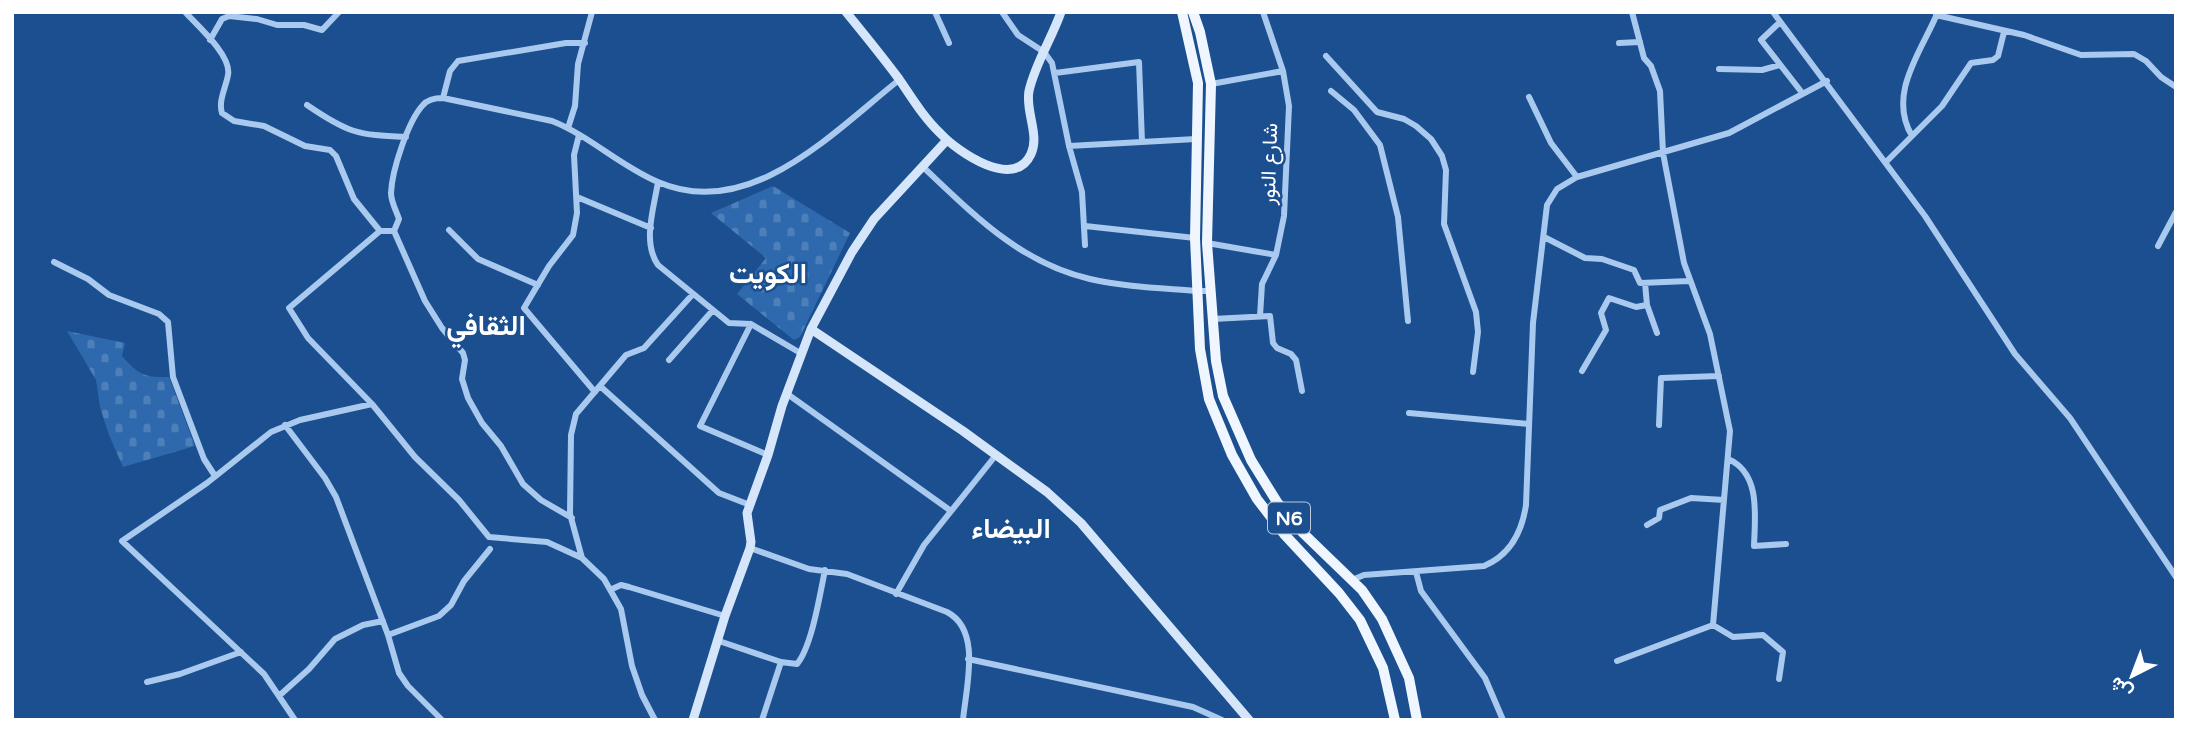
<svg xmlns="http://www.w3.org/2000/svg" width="2188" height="732" viewBox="0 0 2188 732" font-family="'Varela Round',Vazirmatn,sans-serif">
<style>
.cemetery{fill:url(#cemetery-stones)}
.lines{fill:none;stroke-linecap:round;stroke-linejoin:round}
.street{stroke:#a9c9ee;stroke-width:6}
.secondary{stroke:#d6e6fa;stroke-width:9}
.primary{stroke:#f0f6ff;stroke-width:10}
.labels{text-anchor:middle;stroke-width:5;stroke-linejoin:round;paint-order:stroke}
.shield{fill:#1b4f8f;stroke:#bbcadd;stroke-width:2}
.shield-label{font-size:19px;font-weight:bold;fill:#fff}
.street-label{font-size:21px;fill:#fff;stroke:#1b4f8f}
.district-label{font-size:28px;font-weight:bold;fill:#fff;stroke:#1b4f8f}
</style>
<defs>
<pattern id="cemetery-stones" width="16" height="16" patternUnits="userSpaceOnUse" patternTransform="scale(1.75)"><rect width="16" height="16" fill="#2e69ad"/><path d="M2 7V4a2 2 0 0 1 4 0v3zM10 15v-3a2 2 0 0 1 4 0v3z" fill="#4d80b9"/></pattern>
</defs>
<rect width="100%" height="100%" fill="#1b4f8f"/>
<path class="cemetery" d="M 773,186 L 850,233 L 800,337 L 794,340 L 737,294 L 766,258 L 711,213 Z
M 67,331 L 125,343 L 122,356 C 138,374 144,378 169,377 L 195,446 L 123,467 L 109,435 L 100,407 L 96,380 Z"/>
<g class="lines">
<path class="street" d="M 185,12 C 198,26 232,56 228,75 C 226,87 218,101 222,113 L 234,121 L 264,126 L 305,146 L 330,150 L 336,156 L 354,199 L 380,231
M 935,12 L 949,43
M 1002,12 L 1018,35 L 1044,52 L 1052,63 L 1069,146 L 1082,192 L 1085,245
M 1632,12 L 1644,58 L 1651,66 L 1660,91 L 1663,153 L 1684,263 L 1710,334 L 1730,431 L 1713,625
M 1773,12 L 1925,216 L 2015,354 L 2070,418 L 2176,577
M 1936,15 L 2024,35 L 2081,55 L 2134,54 L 2146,61 L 2161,77 L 2176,87
M 1779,23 L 1761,40 L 1803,94
M 210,40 L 222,19 L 229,16 L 257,19 L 277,25 L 304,25 L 322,30 L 339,12
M 1619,43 L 1640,42
M 1326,56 L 1377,112 L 1404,119 L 1416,126 L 1431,139 L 1442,156 L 1446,170 L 1444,224 L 1476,312 L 1478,332 L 1473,372
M 1719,69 L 1762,70 L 1780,65
M 1055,73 L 1139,62 L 1142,142
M 1211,84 L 1283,71
M 1331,91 L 1354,110 L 1380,145 L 1398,217 L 1408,321
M 1529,97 L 1551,143 L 1577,177
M 443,98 L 450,71 L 458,61 L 566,43 L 585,43
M 307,105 C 348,133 357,135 406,137
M 568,128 L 575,106 L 578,64 L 592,12
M 579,135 L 574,155 L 577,213 L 573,235 L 549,266 L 524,308 L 595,392
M 1912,136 C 1887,94 1921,52 1937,14
M 1069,146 L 1196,139
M 1886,162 L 1942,106 L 1971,63 L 1993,60 L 1998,56 L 2004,32
M 922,166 C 973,214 1020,263 1090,279 C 1125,287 1162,288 1198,291 L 1210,291
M 658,182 C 654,208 642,242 658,265 L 729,323 L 751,324 L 802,354
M 577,197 L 651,228
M 1085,226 L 1195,238
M 449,230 L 478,259 L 538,285
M 1544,237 L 1585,258 L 1602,259 L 1634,270 L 1640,283 L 1689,281
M 1207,243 L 1276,255
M 2158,246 L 2176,212
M 54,262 L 88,279 L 109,295 L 159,314 L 168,322 L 173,377 L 204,459 L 215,476
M 1647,305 L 1657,333
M 1260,316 L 1262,284 L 1276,255 L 1284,216 L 1289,106 L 1283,71 L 1263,12
M 1213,319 L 1270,316 L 1273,343 L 1277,348 L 1291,354 L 1296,360 L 1302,391
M 751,324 L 700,426 L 768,455
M 669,360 L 713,310
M 1582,371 L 1606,330 L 1601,313 L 1609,298 L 1636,307 L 1647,305 L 1645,283
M 600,386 L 719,493 L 750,505
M 786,393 L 951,511
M 372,404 L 308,338 L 289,308 L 380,231 L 394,231
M 1409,413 L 1529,424
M 285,425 L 325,478 L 336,497 L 388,635 L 399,673 L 408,686 L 442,720
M 1659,425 L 1661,378 L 1719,376
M 1728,459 C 1761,473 1755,516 1754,546 L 1786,544
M 572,518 L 541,500 L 523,484 L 501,446 L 482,423 L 468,398 L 462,379 L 465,360 L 463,353 L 442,328 L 425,301 L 394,231 L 399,219 C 396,210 391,202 391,193 C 392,170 408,121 423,105 C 428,99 436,98 443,98 L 552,121 C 590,136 620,166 658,182 C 750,222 833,132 899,80
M 1647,525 L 1659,518 L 1660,510 L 1691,498 L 1724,500
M 750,548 L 809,569 L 847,574 L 947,612 C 982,630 966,687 963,720
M 582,558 L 570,514 L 571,435 L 576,414 L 626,355 L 644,348 L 693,294
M 1416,572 L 1421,591 L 1485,678 L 1503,720
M 1352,580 L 1364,575 L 1484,566 C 1510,555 1522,532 1526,505 L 1533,323 L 1547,205 L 1557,189 L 1577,177 L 1729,133 L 1827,81
M 612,589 L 621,585 L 629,587 L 725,616
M 896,594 L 924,545 L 996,455
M 388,635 L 439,616 L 451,605 L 464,581 L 490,549
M 719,641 L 781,662 L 797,664 C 812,646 820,594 825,570
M 968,659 L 1193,707 L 1222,720
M 1617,661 L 1713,625 L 1733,637 L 1763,635 L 1783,652 L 1779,679
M 147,682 L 180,674 L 241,652
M 280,695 L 309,669 L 335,639 L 363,625 L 383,621
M 295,720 L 264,674 L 122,541 L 207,483 L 271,432 L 300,420 L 372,404 L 415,457 L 459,500 L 489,537 L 547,542 L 582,558 L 604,579 L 621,609 L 632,666 L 642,695 L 655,720
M 762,720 L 781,662"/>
<path class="secondary" d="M 846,12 C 864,34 882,56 899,79 C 912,98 924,118 941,134 C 958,152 1014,191 1031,154 C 1040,135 1025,111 1029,91 C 1035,64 1052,38 1061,12
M 811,329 L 963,431 L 1047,492 L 1081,523 L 1249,720
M 693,720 L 725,616 L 750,548 L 751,542 L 747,513 L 768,455 L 782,406 L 811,329 L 852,252 L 874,219 L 947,140"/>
<path class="primary" d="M 1182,12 L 1198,83 L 1195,238 L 1200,349 L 1209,399 L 1232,455 L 1257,499 L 1284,534 L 1339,593 L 1360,620 L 1383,668 L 1395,720
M 1193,12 L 1200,32 L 1211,84 L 1207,243 L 1216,361 L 1223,396 L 1251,460 L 1277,502 L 1303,533 L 1362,590 L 1382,619 L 1409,678 L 1417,720"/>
</g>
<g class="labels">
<rect class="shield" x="1268" y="502.5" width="42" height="31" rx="5"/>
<g class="shield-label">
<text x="1289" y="525">N6</text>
</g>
<g class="street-label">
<text transform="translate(1269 164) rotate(-88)" y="7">شارع النور</text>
</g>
<g class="district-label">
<text x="768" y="283">الكويت</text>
<text x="486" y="335">الثقافي</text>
<text x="1011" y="538">البيضاء</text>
</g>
</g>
<rect width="2188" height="732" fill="none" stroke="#ffffff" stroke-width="28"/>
<g transform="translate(2132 676) rotate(222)" stroke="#1b4f8f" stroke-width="5" paint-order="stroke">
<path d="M0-5L12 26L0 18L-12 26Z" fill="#ffffff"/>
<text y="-10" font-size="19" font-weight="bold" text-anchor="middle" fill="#ffffff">ش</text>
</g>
</svg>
